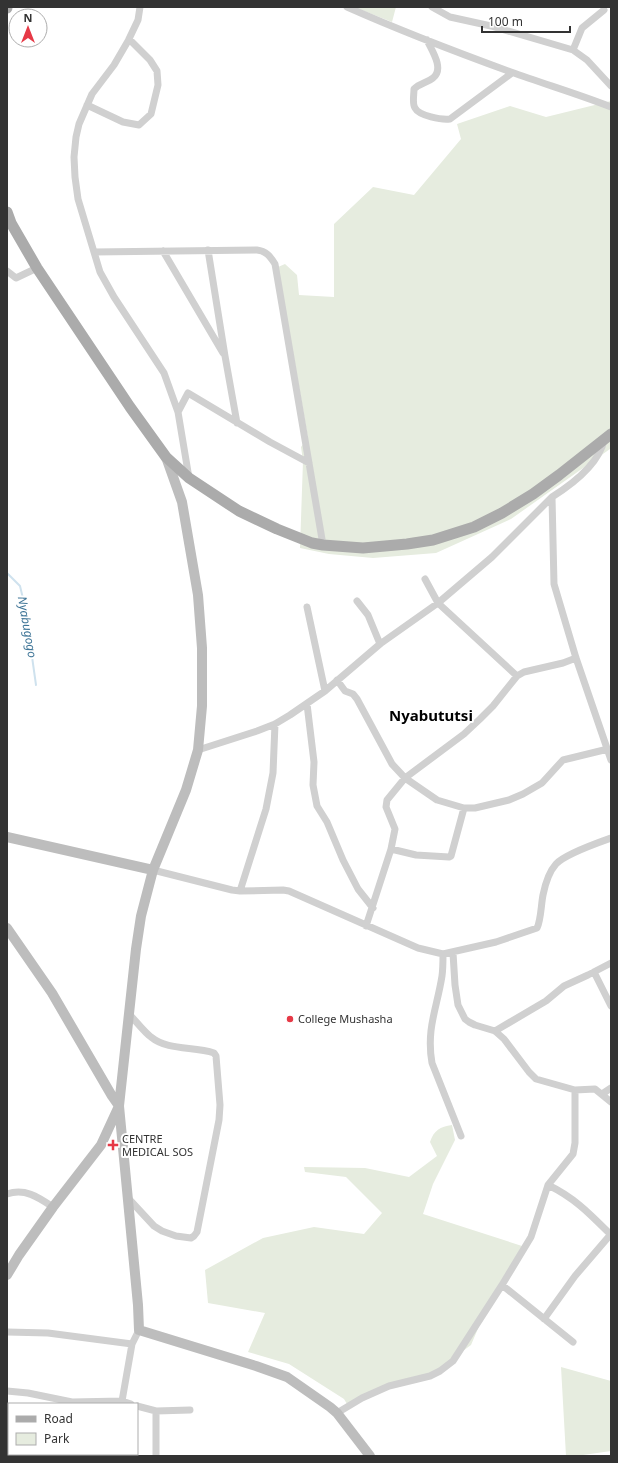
<svg xmlns="http://www.w3.org/2000/svg" width="618" height="1463" viewBox="0 0 618 1463" font-family="'Noto Sans',sans-serif">
<style>
.green{fill:#e6ecdf}
.lines{fill:none;stroke-linecap:round;stroke-linejoin:round}
.stream{stroke:#cfe2ee;stroke-width:2}
.street{stroke:#d0d0d0;stroke-width:7}
.secondary{stroke:#bdbdbd;stroke-width:10}
.primary{stroke:#ababab;stroke-width:11}
.poi-dot{fill:#e63946;stroke:#fff;stroke-width:1.5}
.labels{text-anchor:middle;stroke-width:4;stroke-linejoin:round;paint-order:stroke}
.poi-label{font-size:11px;fill:#333;stroke:#fff;text-anchor:start}
.water-label{font-size:12px;font-style:italic;fill:#3f7597;stroke:#fff}
.district-label{font-size:15px;font-weight:bold;fill:#000;stroke:#fff}
</style>
<rect width="100%" height="100%" fill="#fff"/>
<path class="green" d="M 354,7 L 396,7 L 392,22 Z
M 611,101 L 611,450 L 610,449 L 511,519 L 436,553 L 373,558 L 329,554 L 300,548 L 303,461 L 301,447 L 308,438 L 278,267 L 285,264 L 297,275 L 299,295 L 334,297 L 334,224 L 373,187 L 414,195 L 461,139 L 457,124 L 510,106 L 546,117 Z
M 452,1125 L 455,1140 L 433,1184 L 423,1214 L 522,1246 L 488,1305 L 471,1345 L 430,1375 L 347,1404 L 344,1399 L 289,1364 L 248,1352 L 265,1313 L 208,1303 L 205,1270 L 263,1238 L 314,1227 L 364,1234 L 382,1213 L 346,1177 L 305,1172 L 304,1167 L 365,1168 L 409,1177 L 437,1156 L 430,1142 C 434,1130 440,1127 452,1125 Z
M 561,1367 L 611,1381 L 611,1451 L 576,1456 L 566,1456 Z"/>
<g class="lines">
<path class="stream" d="M 7,573 L 20,586 L 25,607 L 36,685"/>
<path class="street" d="M 140,7 L 138,20 L 128,41 L 114,65 L 92,94 L 79,124 L 76,137 L 74,157 L 75,177 L 78,199 L 100,272 L 114,297 L 164,373 L 178,412 L 189,478
M 347,7 C 401,31 456,52 511,72 C 544,84 578,94 611,107
M 432,7 L 450,17 L 491,26 L 573,50 L 587,60 L 611,86
M 427,40 C 431,49 445,69 433,78 C 427,83 420,83 414,89 C 414,95 412,104 415,108 C 419,116 442,120 450,119 L 512,73
M 573,50 L 582,28 L 604,10
M 87,105 L 123,122 L 139,125 L 151,114 L 158,85 L 157,71 L 150,60 L 129,39
M 208,250 L 225,356 L 237,423
M 163,251 L 223,353
M 94,252 L 257,250 C 266,251 270,256 275,264 L 323,545
M 7,271 L 16,278 L 37,268
M 178,412 L 188,393 L 270,442 L 309,463
M 604,440 C 599,464 571,485 552,497 L 554,584 L 576,658 L 611,760
M 425,579 L 438,603 L 517,676
M 357,601 L 368,615 L 380,644
M 307,607 L 325,691
M 337,680 L 345,691 L 353,694 L 357,699 L 392,764 L 405,778 L 437,800 L 464,808 L 475,808 L 509,800 L 523,794 L 542,783 L 563,760 L 608,749
M 307,704 L 314,762 L 313,785 L 317,806 L 327,822 L 343,860 L 358,889 L 373,908
M 198,750 L 257,731 L 275,724 L 290,715 L 325,691 L 380,644 L 438,603 L 492,557 L 552,497
M 391,849 L 395,829 L 386,807 L 387,800 L 405,778 L 464,734 L 480,719 L 493,706 L 517,676 L 524,672 L 563,663 L 576,658
M 153,870 L 232,890 L 240,891 L 283,890 L 289,891 L 418,948 L 443,954 L 496,942 L 537,928 C 541,920 541,905 543,895 C 545,885 548,873 556,864 C 565,854 597,843 611,838
M 240,891 L 266,809 L 273,773 L 275,724
M 366,926 L 391,849 L 416,855 L 449,857 L 451,856 L 464,808
M 453,953 L 455,985 L 458,1005 L 465,1019 L 469,1022 L 475,1025 L 495,1031 L 504,1039 L 529,1072 L 536,1079 L 575,1090 L 595,1089 L 611,1102
M 443,954 C 443,961 443,969 442,976 C 437,1008 426,1029 432,1063 L 461,1136
M 594,972 L 611,1006
M 495,1031 L 546,1001 L 564,986 L 588,975 L 611,963
M 602,1094 L 611,1088
M 548,1185 C 575,1198 590,1214 611,1235
M 7,1194 C 25,1188 38,1197 53,1207
M 128,1198 L 154,1226 L 162,1231 L 176,1236 L 191,1238 L 194,1236 L 197,1232 L 219,1120 L 220,1105 L 216,1056 L 214,1053 C 194,1046 168,1051 151,1037 C 144,1032 136,1021 129,1014
M 502,1285 L 573,1342
M 544,1319 L 575,1276 L 611,1234
M 7,1332 L 48,1333 L 132,1344
M 7,1391 L 28,1393 L 72,1402 L 122,1401 L 132,1344 L 139,1330
M 122,1401 L 131,1404
M 137,1406 L 156,1411 L 156,1456
M 156,1411 L 190,1410
M 337,1413 L 362,1398 L 389,1386 L 430,1376 L 440,1371 L 453,1361 L 502,1285 L 531,1237 L 548,1185 L 573,1154 L 575,1143 L 575,1090
M 77,1454 L 77,1456"/>
<path class="secondary" d="M 166,457 L 182,502 L 198,595 L 202,648 L 202,706 L 198,750 L 186,790 L 153,870 L 141,916 L 136,949 L 119,1106 L 138,1305 L 139,1330 L 256,1366 L 287,1377 L 330,1407 L 337,1413 L 370,1456
M 7,837 L 153,870
M 7,928 L 52,993 L 112,1096 L 119,1106 L 101,1145 L 53,1207 L 19,1255 L 7,1275"/>
<path class="primary" d="M 7,8 L 7,7
M 7,212 L 11,223 L 37,268 L 130,407 L 166,457 L 189,478 L 239,511 L 277,529 L 312,543 L 323,545 L 363,548 L 407,544 L 433,540 L 474,527 L 502,513 L 533,494 L 559,475 L 611,434"/>
</g>
<g class="poi-dot">
<circle cx="290" cy="1019" r="4"/>
<path d="M111 1139h4v4h4v4h-4v4h-4v-4h-4v-4h4z"/>
</g>
<g class="labels">
<g class="poi-label">
<text x="298" y="1023">College Mushasha</text>
<text x="122" y="1143">CENTRE<tspan x="122" dy="13">MEDICAL SOS</tspan></text>
</g>
<g class="water-label">
<text transform="translate(27 627) rotate(80)" y="4">Nyabugogo</text>
</g>
<g class="district-label">
<text x="431" y="721">Nyabututsi</text>
</g>
</g>
<rect width="618" height="1463" fill="none" stroke="#333333" stroke-width="16"/>
<rect x="8" y="1403" width="130" height="52" fill="#ffffff" stroke="#adadad"/>
<rect x="16" y="1416" width="20" height="6" fill="#ababab" stroke="#adadad"/>
<text x="44" y="1423" font-size="12" fill="#333333">Road</text>
<rect x="16" y="1433" width="20" height="12" fill="#e6ecdf" stroke="#adadad"/>
<text x="44" y="1443" font-size="12" fill="#333333">Park</text>
<g transform="translate(28 28)"><circle r="19" fill="#ffffff" stroke="#adadad"/>
<path d="M0-3L7 15L0 10L-7 15Z" fill="#e63946"/>
<text y="-6" font-size="11" font-weight="bold" text-anchor="middle" fill="#333333">N</text>
</g>
<path d="M482 26v6h88v-6" fill="none" stroke="#333333" stroke-width="2"/>
<text x="488" y="26" font-size="12" fill="#333333" stroke="#ffffff" stroke-width="3" paint-order="stroke">100 m</text>
</svg>
